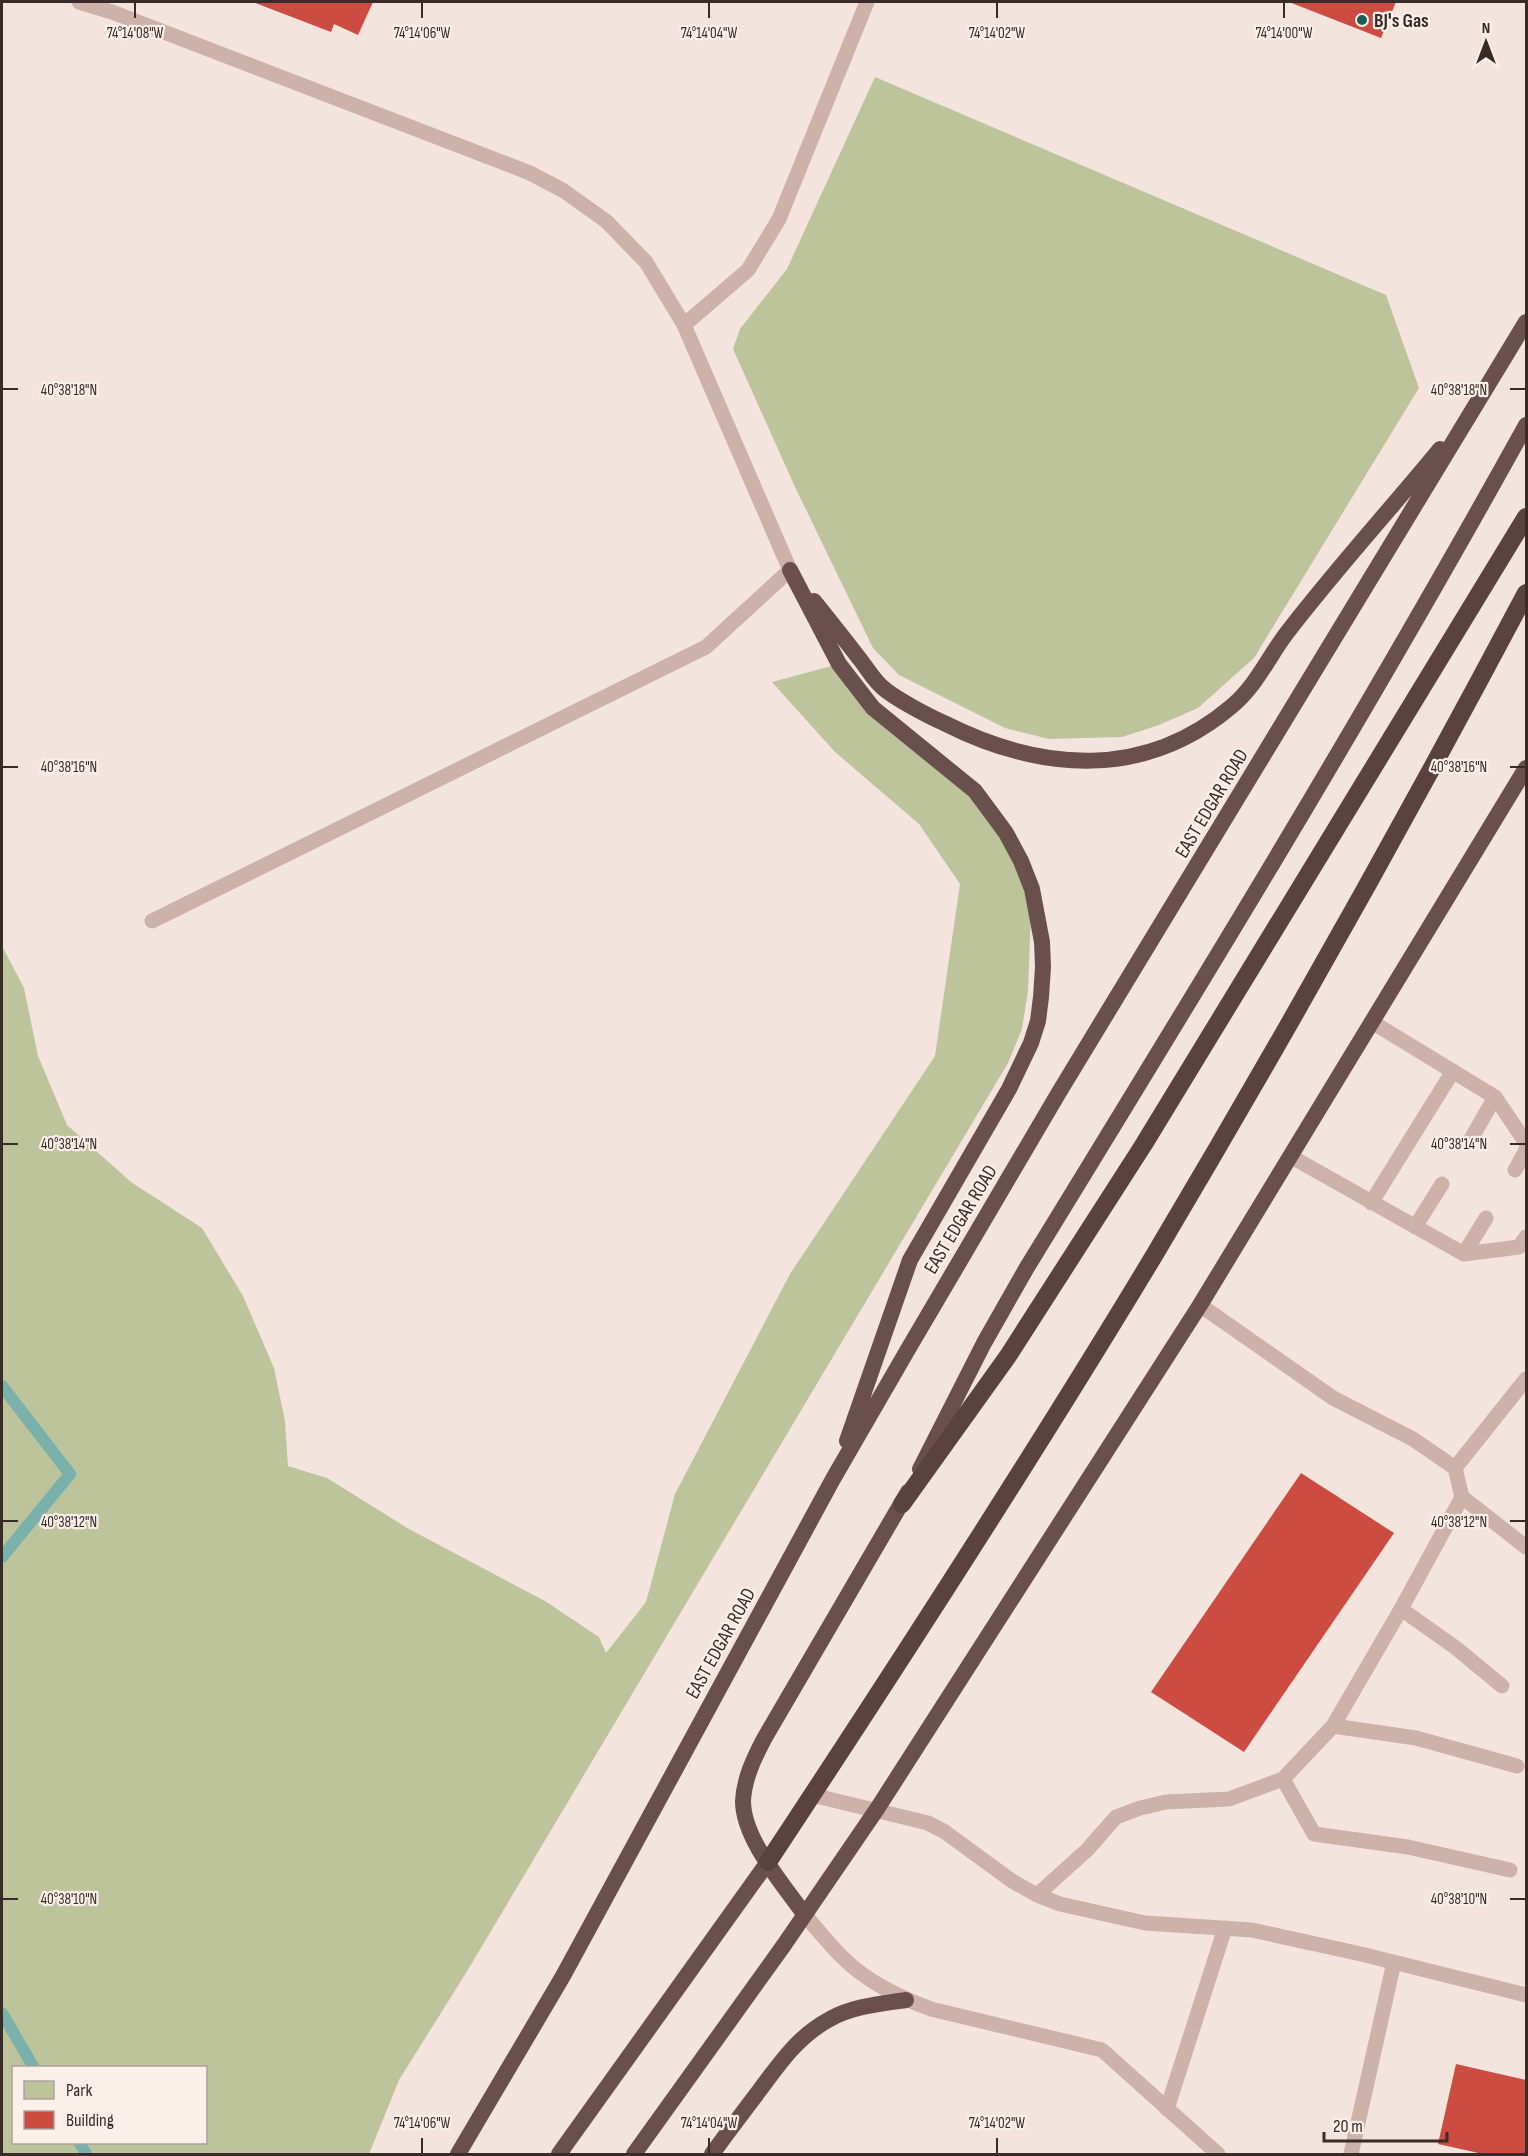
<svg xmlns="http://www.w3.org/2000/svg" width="1528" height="2156" viewBox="0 0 1528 2156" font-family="'Sofia Sans Condensed',sans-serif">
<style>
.green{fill:#bdc49c;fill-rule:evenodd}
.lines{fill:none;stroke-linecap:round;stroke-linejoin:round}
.stream{stroke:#7ab2ab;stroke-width:12}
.building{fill:#cc4c42}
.service{stroke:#ccb2a8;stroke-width:15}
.trunk{stroke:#6a504c;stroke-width:16}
.motorway{stroke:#5a433f;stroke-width:18}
.ticks{fill:none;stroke:#392b28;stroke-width:2}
.poi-dot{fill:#1b5d56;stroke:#fbf0e9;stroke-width:2}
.labels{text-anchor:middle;stroke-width:4.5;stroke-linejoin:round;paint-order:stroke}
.poi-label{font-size:20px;font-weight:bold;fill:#392b28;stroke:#fbf0e9;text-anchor:start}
.street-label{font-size:20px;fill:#392b28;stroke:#fbf0e9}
.ticks-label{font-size:15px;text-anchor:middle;fill:#392b28;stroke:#fbf0e9;stroke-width:4.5;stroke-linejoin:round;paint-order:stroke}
</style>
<rect width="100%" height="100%" fill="#f3e5dd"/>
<path class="green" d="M 875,77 L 1386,295 L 1419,388 L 1254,658 L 1198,708 L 1159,725 L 1122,737 L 1049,739 L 1005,728 L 899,675 L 873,648 L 795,487 L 733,349 L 740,329 L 787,269 Z
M 839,664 L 873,708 L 975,791 L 1032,889 L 1028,991 L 1022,1029 L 1008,1063 L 466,1973 L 399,2080 L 369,2154 L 2,2154 L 2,946 L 24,988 L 38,1056 L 67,1125 L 131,1182 L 202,1228 L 243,1296 L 274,1368 L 285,1421 L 288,1466 L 327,1478 L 409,1529 L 545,1601 L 599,1637 L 606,1653 L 646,1602 L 675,1494 L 790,1274 L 935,1056 L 960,884 L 919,824 L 835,752 L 772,682 ZM 14,2068 L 206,2068 L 206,2142 L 14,2142 Z"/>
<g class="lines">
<path class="stream" d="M 2,1386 L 70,1474 L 2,1557
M 2,2013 L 34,2068
M 79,2142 L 86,2154"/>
</g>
<path class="building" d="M 253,2 L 373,2 L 358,35 L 334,24 L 331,32 Z
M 1289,2 L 1396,2 L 1381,38 Z
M 1301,1473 L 1394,1533 L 1244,1752 L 1151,1692 Z
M 1456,2064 L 1526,2080 L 1526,2154 L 1483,2154 L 1438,2144 Z"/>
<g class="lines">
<path class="service" d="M 79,2 L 112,12 L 530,173 L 564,191 L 606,221 L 646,262 L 684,325 L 790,570 L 706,647 L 152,921
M 684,325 L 748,270 L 779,219 L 867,2
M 1372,1022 L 1495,1097 L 1526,1143
M 1471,1139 L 1495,1097
M 1290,1156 L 1464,1254 L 1486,1218
M 1515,1170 L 1526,1150
M 1371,1203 L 1453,1071
M 1415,1227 L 1442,1184
M 1464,1254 L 1519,1247 L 1526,1237
M 1200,1305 L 1333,1398 L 1413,1439 L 1455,1468 L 1462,1497 L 1401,1609
M 1455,1468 L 1526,1379
M 1462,1497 L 1526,1547
M 1333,1726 L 1401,1609 L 1456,1648 L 1502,1686
M 1283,1779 L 1333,1726 L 1416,1738 L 1517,1766
M 812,1795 L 928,1823 L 945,1832 L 1012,1881 L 1037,1895 L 1060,1904 L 1145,1923 L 1252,1930 L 1361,1954 L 1526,1995
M 1037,1895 L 1087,1850 L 1116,1817 L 1140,1808 L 1166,1802 L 1229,1799 L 1283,1779 L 1314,1834 L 1408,1847 L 1510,1870
M 804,1914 C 817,1929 829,1944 842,1957 C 867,1982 899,1997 931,2009 L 1102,2050 L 1218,2154
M 1167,2109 L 1225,1928
M 1351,2154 L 1394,1962"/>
<path class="trunk" d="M 790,570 L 839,664 L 873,708 L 975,791 L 1006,833 L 1021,861 L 1032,889 L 1042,942 L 1043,967 L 1041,997 L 1038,1021 L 1031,1043 L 1009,1089 L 910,1260 L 847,1441
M 814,601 C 830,621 846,641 862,662 C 868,670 874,680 882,687 C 894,698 928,716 944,723 C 1041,772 1145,780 1232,706 C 1256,686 1268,658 1286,634 C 1335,570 1389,511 1440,449
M 920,1469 L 984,1343 L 1026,1269 C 1197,990 1368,711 1526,425
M 804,1914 C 783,1884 743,1839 743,1801 C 744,1779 754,1758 764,1739 L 908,1492
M 458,2154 L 563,1976 L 833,1479 L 907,1351 L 1058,1094 L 1526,322
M 559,2154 L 768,1862
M 634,2154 L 784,1945 L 877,1809 L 1200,1305 L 1526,768
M 712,2154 C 727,2133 743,2112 759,2091 C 780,2063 798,2036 830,2019 C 853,2006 881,2004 906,2000"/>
<path class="motorway" d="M 902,1504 L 1008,1356 L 1144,1144 L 1526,517
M 768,1862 C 900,1662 1031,1460 1155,1254 C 1284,1037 1408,816 1526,593"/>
</g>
<path class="ticks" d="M 135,3 L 135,18M 422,3 L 422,18M 709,3 L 709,18M 997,3 L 997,18M 1284,3 L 1284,18M 3,389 L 18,389M 1510,389 L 1525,389M 3,767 L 18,767M 1510,767 L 1525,767M 3,1144 L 18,1144M 1510,1144 L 1525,1144M 3,1521 L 18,1521M 1510,1521 L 1525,1521M 3,1899 L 18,1899M 1510,1899 L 1525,1899M 422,2138 L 422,2153M 709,2138 L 709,2153M 997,2138 L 997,2153"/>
<circle class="poi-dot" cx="1362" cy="20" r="6"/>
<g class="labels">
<g class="poi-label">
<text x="1374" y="27">BJ's Gas</text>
</g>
<g class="street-label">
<text transform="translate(1211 803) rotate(-59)" y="7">EAST EDGAR ROAD</text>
<text transform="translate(960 1219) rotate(-59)" y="7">EAST EDGAR ROAD</text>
<text transform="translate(720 1643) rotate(-61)" y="7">EAST EDGAR ROAD</text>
</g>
</g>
<g class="ticks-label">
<text x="135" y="38">74°14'08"W</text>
<text x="422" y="38">74°14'06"W</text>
<text x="709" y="38">74°14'04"W</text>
<text x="997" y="38">74°14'02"W</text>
<text x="1284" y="38">74°14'00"W</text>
<text x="69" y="395">40°38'18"N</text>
<text x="1459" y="395">40°38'18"N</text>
<text x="69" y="772">40°38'16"N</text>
<text x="1459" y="772">40°38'16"N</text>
<text x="69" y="1149">40°38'14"N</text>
<text x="1459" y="1149">40°38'14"N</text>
<text x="69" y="1527">40°38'12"N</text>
<text x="1459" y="1527">40°38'12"N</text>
<text x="69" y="1904">40°38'10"N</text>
<text x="1459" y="1904">40°38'10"N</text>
<text x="422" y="2128">74°14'06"W</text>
<text x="709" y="2128">74°14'04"W</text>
<text x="997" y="2128">74°14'02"W</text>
</g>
<rect width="1528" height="2156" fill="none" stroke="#392b28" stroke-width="6"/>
<rect x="12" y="2066" width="195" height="78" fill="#fbf0e9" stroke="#ada19c" stroke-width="1.5"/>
<rect x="24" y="2081" width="30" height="18" fill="#bdc49c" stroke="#ada19c" stroke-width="1.5"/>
<text x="66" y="2096" font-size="18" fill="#392b28">Park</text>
<rect x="24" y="2111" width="30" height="18" fill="#cc4c42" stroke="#ada19c" stroke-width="1.5"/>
<text x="66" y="2126" font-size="18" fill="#392b28">Building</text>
<g transform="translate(1486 42)" stroke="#fbf0e9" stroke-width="4.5" paint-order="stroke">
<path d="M0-4.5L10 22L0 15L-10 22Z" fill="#392b28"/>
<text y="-9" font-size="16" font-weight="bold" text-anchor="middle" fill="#392b28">N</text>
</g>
<path d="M1324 2132v9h123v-9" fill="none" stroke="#392b28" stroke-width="3"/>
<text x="1333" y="2132" font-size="18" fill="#392b28" stroke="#fbf0e9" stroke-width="4.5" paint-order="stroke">20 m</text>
</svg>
